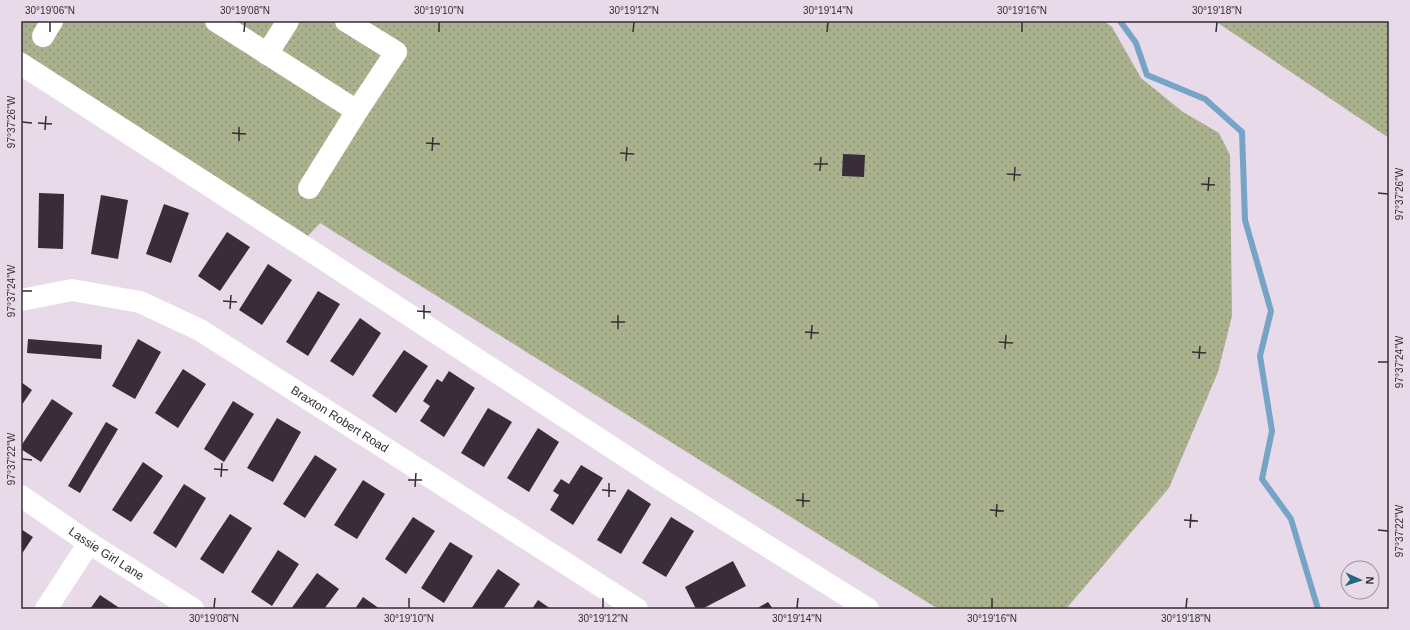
<svg xmlns="http://www.w3.org/2000/svg" width="1410" height="630" viewBox="0 0 1410 630" font-family="Helvetica,sans-serif">
<style>
.grass{fill:url(#grass-dots)}
.lines{fill:none;stroke-linecap:round;stroke-linejoin:round}
.stream{stroke:#75a4c6;stroke-width:6}
.building{fill:#382d39}
.minor{stroke:#fff;stroke-width:22}
.ticks{fill:none;stroke:#332e33;stroke-width:1.5}
.labels{text-anchor:middle;stroke-width:4;stroke-linejoin:round;paint-order:stroke}
.street-label{font-size:12px;fill:#332e33;stroke:#e8dae9}
.neatline{fill:none;stroke:#332e33;stroke-width:1.5}
.ticks-label{font-size:10px;text-anchor:middle;fill:#332e33}
</style>
<defs>
<pattern id="grass-dots" width="8" height="8" patternUnits="userSpaceOnUse"><rect width="8" height="8" fill="#a9b28d"/><path d="M2 2h.1M6 6h.1" fill="none" stroke="#8a9174" stroke-width="1.8" stroke-linecap="round"/></pattern>
</defs>
<rect width="100%" height="100%" fill="#e8dae9"/>
<path class="grass" d="M 21,21 L 1104,21 L 1112,27 L 1141,78 L 1183,112 L 1219,133 L 1230,155 L 1232,316 L 1218,372 L 1169,488 L 1066,609 L 939,609 L 930,604 L 320,223 L 308,236 L 21,51 Z
M 1215,21 L 1389,21 L 1389,138 Z"/>
<g class="lines">
<path class="stream" d="M 1120,21 L 1136,43 L 1147,75 L 1205,99 L 1242,132 L 1245,220 L 1271,311 L 1260,356 L 1272,431 L 1262,479 L 1291,519 L 1318,609"/>
</g>
<path class="building" d="M 843,154 L 865,155 L 864,177 L 842,176 Z
M 39,193 L 64,194 L 63,249 L 38,248 Z
M 101,195 L 128,200 L 118,259 L 91,254 Z
M 164,204 L 189,213 L 171,263 L 146,254 Z
M 227,232 L 250,247 L 220,291 L 198,276 Z
M 268,264 L 292,280 L 262,325 L 239,310 Z
M 318,291 L 340,304 L 308,356 L 286,342 Z
M 360,318 L 381,333 L 353,376 L 330,361 Z
M 28,339 L 102,345 L 101,359 L 27,353 Z
M 138,339 L 161,352 L 135,399 L 112,386 Z
M 404,350 L 428,366 L 396,413 L 372,396 Z
M 183,369 L 206,384 L 178,428 L 155,413 Z
M 449,371 L 475,388 L 444,437 L 420,421 L 430,406 L 423,401 L 437,379 L 442,382 Z
M 21,382 L 32,390 L 21,406 Z
M 52,399 L 73,413 L 41,462 L 21,449 L 21,446 Z
M 233,401 L 254,414 L 224,462 L 204,449 Z
M 488,408 L 512,422 L 484,467 L 461,453 Z
M 277,418 L 301,432 L 273,482 L 247,468 Z
M 106,422 L 118,429 L 80,493 L 68,486 Z
M 538,428 L 559,442 L 529,492 L 507,478 Z
M 315,455 L 337,469 L 305,518 L 283,504 Z
M 143,462 L 163,476 L 131,522 L 112,510 Z
M 581,465 L 603,478 L 573,525 L 550,510 L 559,495 L 553,491 L 561,479 L 569,484 Z
M 363,480 L 385,494 L 357,539 L 334,525 Z
M 184,484 L 206,498 L 176,548 L 153,533 Z
M 628,489 L 651,504 L 621,554 L 597,540 Z
M 230,514 L 252,528 L 223,574 L 200,559 Z
M 413,517 L 435,531 L 406,574 L 385,559 Z
M 671,517 L 694,531 L 666,577 L 642,563 Z
M 21,529 L 33,537 L 21,555 Z
M 450,542 L 473,556 L 444,603 L 421,588 Z
M 278,550 L 299,564 L 272,606 L 251,592 Z
M 733,561 L 746,586 L 702,609 L 696,609 L 685,587 Z
M 498,569 L 520,584 L 503,609 L 471,609 Z
M 317,573 L 339,589 L 324,609 L 291,609 Z
M 100,595 L 121,609 L 90,609 Z
M 363,597 L 380,609 L 355,609 Z
M 538,600 L 551,609 L 532,609 Z
M 768,602 L 773,609 L 756,609 Z"/>
<g class="lines">
<g class="minor">
<path d="M 216,21 L 357,111"/>
<path d="M 43,36 L 52,21"/>
<path d="M 267,54 L 288,21"/>
<path d="M 21,64 L 317,255 L 668,484 L 868,609"/>
<path d="M 309,188 L 357,111 L 396,52 L 346,21"/>
<path id="s1" d="M 21,300 L 72,290 L 140,302 L 200,330 L 637,609"/>
<path id="s2" d="M 21,496 L 89,543 L 193,609"/>
<path d="M 46,609 L 89,543"/>
</g>
</g>
<path class="ticks" d="M 50,32 L 50,22M 244,32 L 245,22M 439,32 L 439,22M 633,32 L 634,22M 827,32 L 828,22M 1022,32 L 1022,22M 1216,32 L 1217,22M 22,122 L 32,123M 38,123 L 52,124M 45,130 L 46,116M 232,133 L 246,134M 239,141 L 239,127M 426,143 L 440,144M 432,151 L 433,137M 620,153 L 634,154M 626,161 L 627,147M 814,164 L 828,164M 820,171 L 821,157M 1007,174 L 1021,175M 1014,181 L 1015,167M 1201,184 L 1215,185M 1208,191 L 1209,177M 1378,193 L 1388,194M 22,291 L 32,291M 223,301 L 237,302M 230,309 L 231,295M 417,311 L 431,312M 424,319 L 424,305M 611,322 L 625,322M 618,329 L 618,315M 805,332 L 819,333M 811,339 L 812,325M 999,342 L 1013,343M 1005,349 L 1006,335M 1192,352 L 1206,353M 1199,359 L 1200,346M 1378,362 L 1388,362M 22,459 L 32,460M 214,469 L 228,470M 221,477 L 222,463M 408,480 L 422,480M 415,487 L 416,473M 602,490 L 616,491M 609,497 L 609,483M 796,500 L 810,501M 803,507 L 803,493M 990,510 L 1004,511M 996,517 L 997,504M 1184,520 L 1198,521M 1190,528 L 1191,514M 1378,530 L 1388,531M 214,608 L 215,598M 409,608 L 409,598M 603,608 L 603,598M 797,608 L 798,598M 992,608 L 992,598M 1186,608 L 1187,598"/>
<g class="labels">
<g class="street-label">
<text dy="4" stroke="none"><textPath href="#s1" startOffset="353">Braxton Robert Road</textPath></text>
<text dy="4" stroke="none"><textPath href="#s2" startOffset="103">Lassie Girl Lane</textPath></text>
</g>
</g>
<rect width="1410" height="630" fill="none" stroke="#e8dae9" stroke-width="44"/>
<g transform="translate(1360 580) rotate(93)"><circle r="19" fill="#e8dae9" stroke="#a095a0"/>
<path d="M0-3L7 15L0 10L-7 15Z" fill="#26687b"/>
<text y="-6" font-size="11" font-weight="bold" text-anchor="middle" fill="#332e33">N</text>
</g>
<rect x="22" y="22" width="1366" height="586" class="neatline"/>
<g class="ticks-label">
<text x="50" y="14">30°19'06"N</text>
<text x="245" y="14">30°19'08"N</text>
<text x="439" y="14">30°19'10"N</text>
<text x="634" y="14">30°19'12"N</text>
<text x="828" y="14">30°19'14"N</text>
<text x="1022" y="14">30°19'16"N</text>
<text x="1217" y="14">30°19'18"N</text>
<text transform="translate(11 122) rotate(-90)" y="4">97°37'26"W</text>
<text transform="translate(1399 194) rotate(-90)" y="4">97°37'26"W</text>
<text transform="translate(11 291) rotate(-90)" y="4">97°37'24"W</text>
<text transform="translate(1399 362) rotate(-90)" y="4">97°37'24"W</text>
<text transform="translate(11 459) rotate(-90)" y="4">97°37'22"W</text>
<text transform="translate(1399 531) rotate(-90)" y="4">97°37'22"W</text>
<text x="214" y="622">30°19'08"N</text>
<text x="409" y="622">30°19'10"N</text>
<text x="603" y="622">30°19'12"N</text>
<text x="797" y="622">30°19'14"N</text>
<text x="992" y="622">30°19'16"N</text>
<text x="1186" y="622">30°19'18"N</text>
</g>
</svg>
